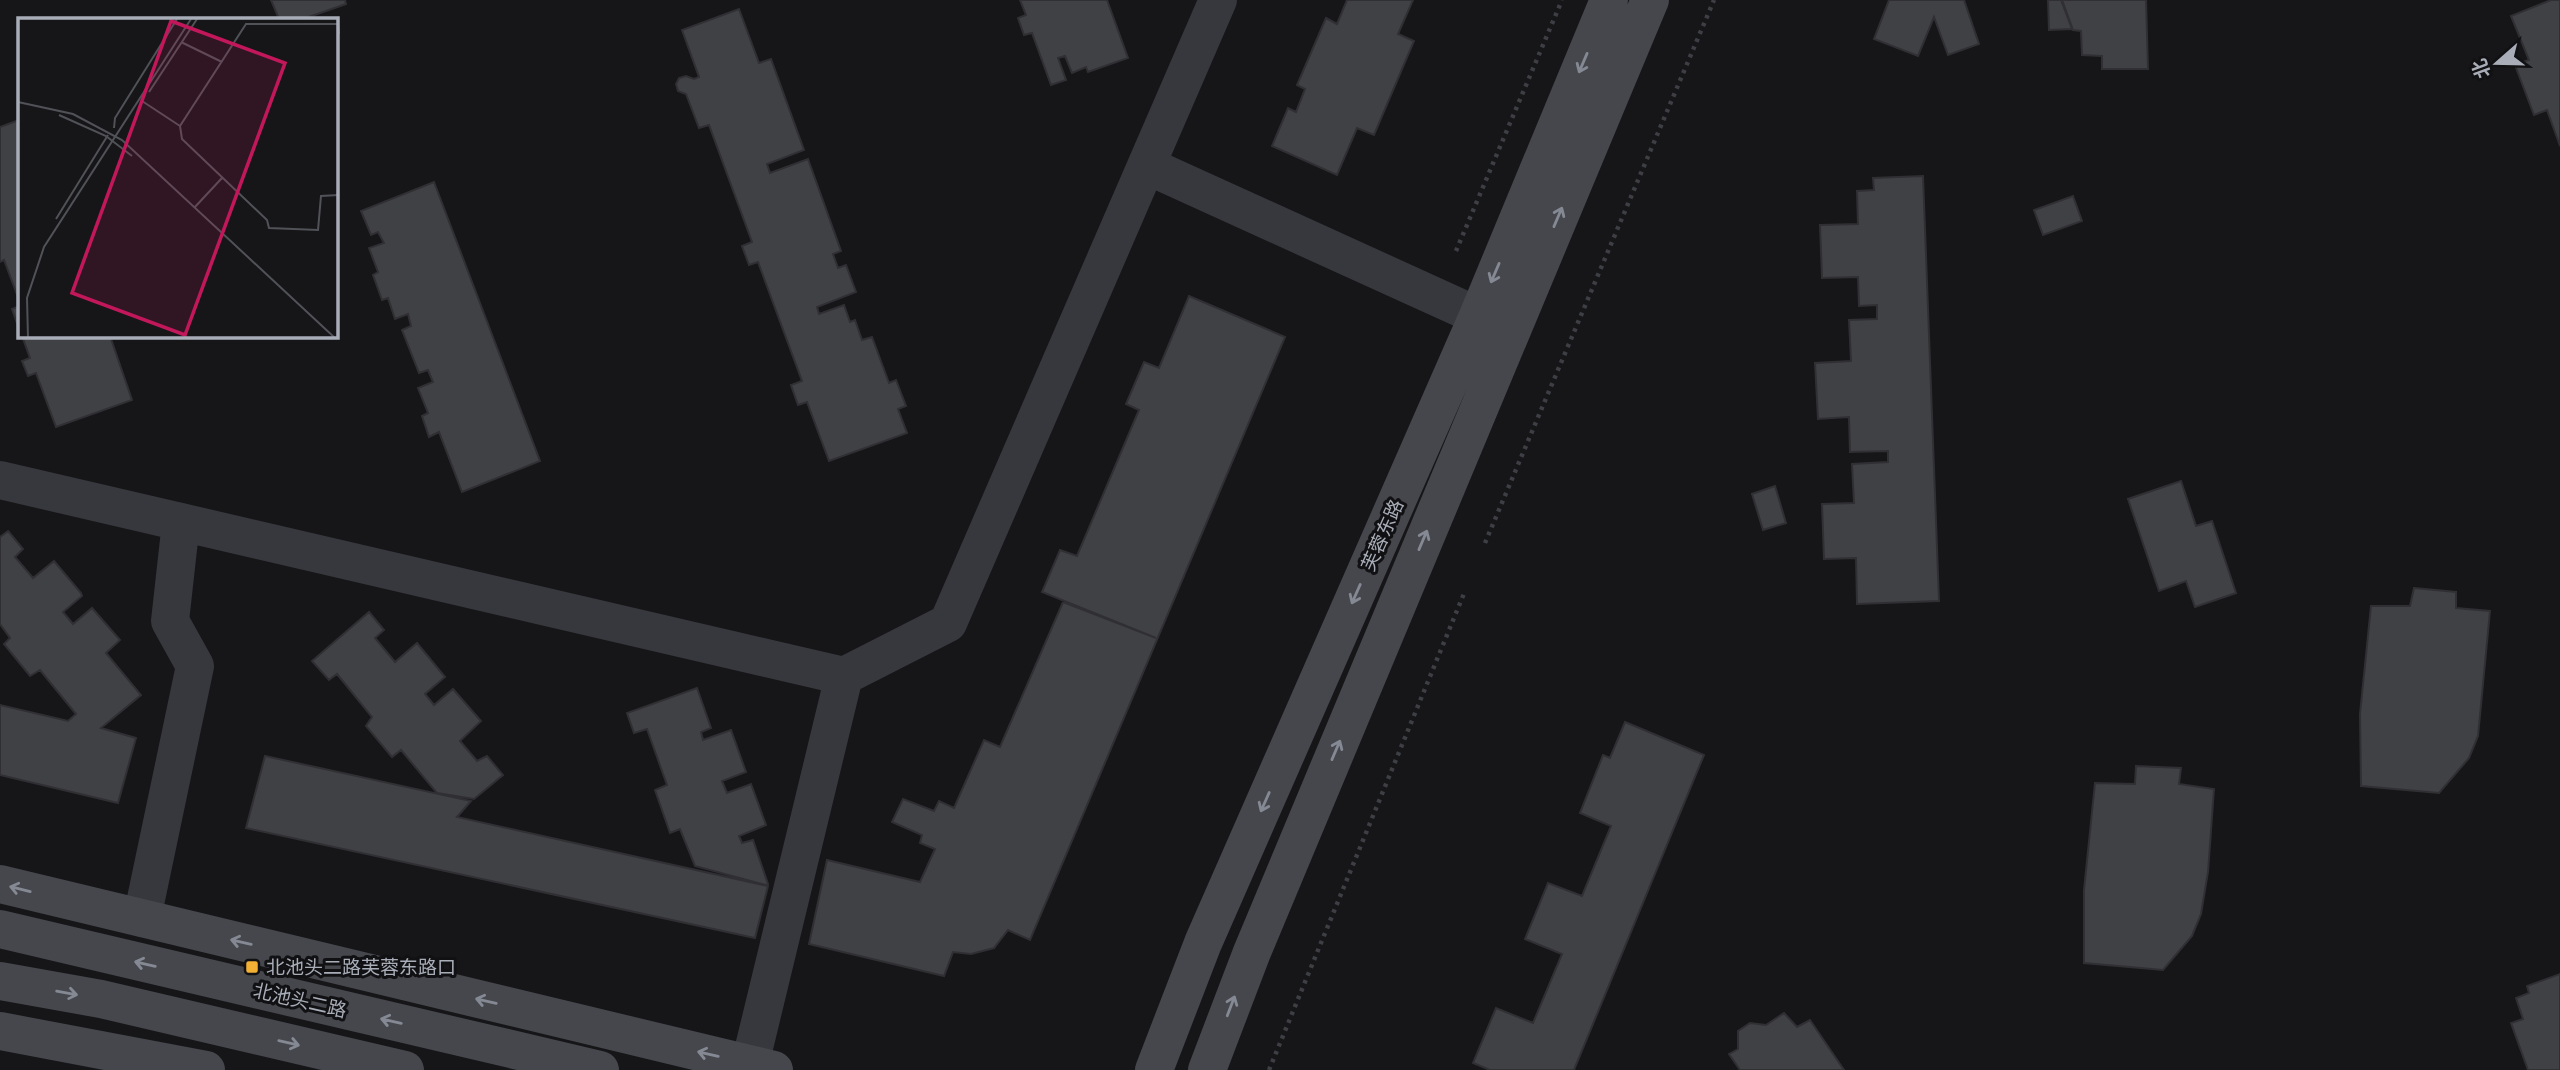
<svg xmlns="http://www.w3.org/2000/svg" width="2560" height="1070" viewBox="0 0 2560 1070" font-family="Overpass,'Noto Sans SC',sans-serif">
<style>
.building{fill:#404145;stroke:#303034;stroke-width:2}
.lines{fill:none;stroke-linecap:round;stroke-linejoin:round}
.path{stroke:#3d3f44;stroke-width:4.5;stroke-dasharray:3.5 5;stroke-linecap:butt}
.street{stroke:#37383d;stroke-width:38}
.secondary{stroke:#45474d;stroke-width:38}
.oneway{stroke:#858993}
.poi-dot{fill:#f2b134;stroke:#111113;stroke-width:2.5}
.labels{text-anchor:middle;stroke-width:6;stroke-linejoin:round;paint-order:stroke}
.street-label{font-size:19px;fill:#a8adb8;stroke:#111113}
.poi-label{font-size:19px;fill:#a8adb8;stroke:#111113;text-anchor:start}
.inset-road{fill:none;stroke:#505258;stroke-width:2}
.view{fill:#c2185b;fill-opacity:0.15;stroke:#c2185b;stroke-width:3.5}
.inset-edge{fill:none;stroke:#a8adb8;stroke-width:3.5}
</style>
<rect width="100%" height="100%" fill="#161618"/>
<path class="building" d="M 271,0 L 345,0 L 346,4 L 303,19 L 279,19 Z
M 1020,0 L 1107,0 L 1128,58 L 1088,72 L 1086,67 L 1072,73 L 1065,56 L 1058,58 L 1066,80 L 1051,85 L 1032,33 L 1024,35 L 1018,18 L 1026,15 Z
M 1347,0 L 1413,0 L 1398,34 L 1414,41 L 1374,135 L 1357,128 L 1337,175 L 1272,146 L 1288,108 L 1296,112 L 1305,89 L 1297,85 L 1326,18 L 1337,24 Z
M 1889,0 L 1964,0 L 1979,44 L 1948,55 L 1934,17 L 1918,56 L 1874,39 Z
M 2048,0 L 2061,0 L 2072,29 L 2049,30 Z
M 2062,0 L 2146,0 L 2148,69 L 2102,69 L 2102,56 L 2082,55 L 2081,31 L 2073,30 Z
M 2551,0 L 2560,0 L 2560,146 L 2547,110 L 2534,115 L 2515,65 L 2529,60 L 2511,16 Z
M 739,9 L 759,63 L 771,59 L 804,150 L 767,164 L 770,173 L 808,159 L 841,251 L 833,254 L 838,268 L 846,265 L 856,292 L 817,307 L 819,314 L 844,305 L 850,322 L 855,320 L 862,340 L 872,337 L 889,383 L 896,380 L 906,406 L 898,409 L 907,433 L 829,461 L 807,402 L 798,405 L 791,385 L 802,381 L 758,262 L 749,265 L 742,246 L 752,242 L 709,125 L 699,128 L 686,94 L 678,91 L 676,84 L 679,78 L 686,76 L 694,79 L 699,77 L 682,30 Z
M 19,120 L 19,300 L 4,260 L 0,262 L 0,127 Z
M 1923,176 L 1939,601 L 1857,604 L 1856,558 L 1824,559 L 1822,504 L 1854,503 L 1852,464 L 1888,462 L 1888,451 L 1850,452 L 1849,417 L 1818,419 L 1815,363 L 1851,361 L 1849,320 L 1877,319 L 1877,305 L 1859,306 L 1858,277 L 1822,278 L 1820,225 L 1858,224 L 1857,191 L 1874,190 L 1873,178 Z
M 434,182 L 540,461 L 462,492 L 439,432 L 429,437 L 422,416 L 428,413 L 418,388 L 433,382 L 428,370 L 419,373 L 402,330 L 411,326 L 408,314 L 395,319 L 388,298 L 382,300 L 373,275 L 378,272 L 369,248 L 384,243 L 378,232 L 371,235 L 361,211 Z
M 2073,196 L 2082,221 L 2043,235 L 2034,210 Z
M 1189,296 L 1285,337 L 1030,940 L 1008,930 L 994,948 L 971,954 L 953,952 L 944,976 L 809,944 L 827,860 L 920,882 L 935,849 L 920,843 L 922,835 L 892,822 L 903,799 L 934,811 L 939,801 L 954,808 L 984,740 L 1000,747 L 1063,602 L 1156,638 L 1042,592 L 1060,550 L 1077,556 L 1136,417 L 1139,410 L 1126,404 L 1144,362 L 1159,368 Z
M 19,306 L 19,329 L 12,309 Z
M 22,336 L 110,336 L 132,400 L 56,427 L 36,373 L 28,376 L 22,361 L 30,358 Z
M 2181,481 L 2196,526 L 2212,521 L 2236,593 L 2195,607 L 2186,581 L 2159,591 L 2128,499 Z
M 1775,486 L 1786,523 L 1763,530 L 1752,494 Z
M 8,531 L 23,549 L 15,557 L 33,578 L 54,561 L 81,593 L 82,596 L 63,612 L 73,624 L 92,608 L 120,640 L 106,653 L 141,695 L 101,728 L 136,738 L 118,803 L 0,775 L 0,705 L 68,721 L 76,714 L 40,670 L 30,676 L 4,644 L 10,638 L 0,624 L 0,537 Z
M 2414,588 L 2456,592 L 2456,608 L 2490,611 L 2478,736 L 2469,758 L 2439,793 L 2361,786 L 2360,714 L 2371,606 L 2410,606 Z
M 369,612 L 384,630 L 375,638 L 395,662 L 417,643 L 445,677 L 425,694 L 434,705 L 453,689 L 481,721 L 460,741 L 477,761 L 487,756 L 503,775 L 474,799 L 437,793 L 401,750 L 392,757 L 366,726 L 372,717 L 337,674 L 329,680 L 312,661 Z
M 697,688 L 711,728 L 701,732 L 703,740 L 731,730 L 746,772 L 722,781 L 727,793 L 751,784 L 766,825 L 739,836 L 742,843 L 753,840 L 768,884 L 766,885 L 695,866 L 680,829 L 670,833 L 655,790 L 667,785 L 647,729 L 634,733 L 627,713 Z
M 1625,722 L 1704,755 L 1574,1070 L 1490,1070 L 1473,1063 L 1496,1008 L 1533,1023 L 1562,954 L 1525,939 L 1548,883 L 1582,896 L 1611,826 L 1580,813 L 1603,755 L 1610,758 Z
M 265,756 L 471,801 L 457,817 L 768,886 L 755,938 L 246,828 Z
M 2136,766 L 2181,768 L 2179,784 L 2214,789 L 2208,872 L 2201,914 L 2192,936 L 2163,970 L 2084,963 L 2084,890 L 2095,783 L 2135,784 Z
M 2560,974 L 2560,1070 L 2528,1070 L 2511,1023 L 2523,1019 L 2516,998 L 2529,993 L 2527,986 Z
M 1784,1013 L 1797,1027 L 1810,1020 L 1844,1070 L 1740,1070 L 1729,1054 L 1738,1049 L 1738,1031 L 1750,1023 L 1766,1025 Z"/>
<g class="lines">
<path class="path" d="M 1456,251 L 1562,0
M 1485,543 L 1714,0
M 1269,1070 L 1465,591"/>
<path class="street" d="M 1148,166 L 1478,316
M 0,480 L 844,676 L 948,623 L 1218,0
M 142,918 L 195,666 L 170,621 L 181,522
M 750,1064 L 844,676"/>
<path class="secondary" d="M 0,884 L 774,1070
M 0,929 L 600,1070
M 0,981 L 101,999 L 405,1070
M 0,1031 L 206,1070
M 1154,1070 L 1203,943 L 1478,316 L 1609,0
M 1207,1070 L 1252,952 L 1650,0"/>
</g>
<defs><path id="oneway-shaft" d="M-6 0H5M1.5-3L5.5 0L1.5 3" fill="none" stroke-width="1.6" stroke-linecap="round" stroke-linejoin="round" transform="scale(1.75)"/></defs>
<g class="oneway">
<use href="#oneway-shaft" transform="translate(1583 63) rotate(113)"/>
<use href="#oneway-shaft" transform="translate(1558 217) rotate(-67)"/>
<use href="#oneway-shaft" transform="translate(1495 273) rotate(113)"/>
<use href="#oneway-shaft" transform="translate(1423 540) rotate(-67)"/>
<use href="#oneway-shaft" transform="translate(1356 594) rotate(114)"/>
<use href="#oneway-shaft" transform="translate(1336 750) rotate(-67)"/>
<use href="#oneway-shaft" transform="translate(1265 802) rotate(114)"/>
<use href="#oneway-shaft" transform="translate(20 889) rotate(-166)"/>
<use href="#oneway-shaft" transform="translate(241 942) rotate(-167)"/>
<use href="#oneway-shaft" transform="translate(145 964) rotate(-167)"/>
<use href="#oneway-shaft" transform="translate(67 993) rotate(10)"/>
<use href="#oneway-shaft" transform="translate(486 1001) rotate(-167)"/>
<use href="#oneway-shaft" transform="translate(1231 1006) rotate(-69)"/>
<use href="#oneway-shaft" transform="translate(391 1021) rotate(-167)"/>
<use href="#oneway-shaft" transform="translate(289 1043) rotate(13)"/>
<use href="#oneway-shaft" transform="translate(708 1054) rotate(-167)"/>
</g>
<rect class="poi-dot" x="245" y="960" width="14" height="14" rx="3.5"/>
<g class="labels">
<g class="street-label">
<text transform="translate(1382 535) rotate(-66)" y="7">芙蓉东路</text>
<text transform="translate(300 1000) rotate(13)" y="7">北池头二路</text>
</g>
<g class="poi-label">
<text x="266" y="974">北池头二路芙蓉东路口</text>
</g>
</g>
<g transform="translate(18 18)">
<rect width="320" height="320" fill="#161618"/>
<path class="inset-road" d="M 321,16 L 320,6 L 228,6 L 162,108 L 164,121 L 249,202 L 251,210 L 300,212 L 303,178 L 321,177M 163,24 L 204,44M 131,74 L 179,1M 124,83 L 162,108M 0,84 L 55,96 L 104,122 L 317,320M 41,97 L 88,118 L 114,138M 96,110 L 97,100 L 159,1M 176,190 L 204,160M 38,201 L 90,117M 10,320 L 9,280 L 26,229 L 173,1"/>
<path class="view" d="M 153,3 L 267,45 L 167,317 L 54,275 Z"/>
<rect width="320" height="320" class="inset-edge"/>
</g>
<g transform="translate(2497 63) rotate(250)" stroke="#111113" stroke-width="5" paint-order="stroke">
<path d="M0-5L12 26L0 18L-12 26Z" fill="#a8adb8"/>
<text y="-10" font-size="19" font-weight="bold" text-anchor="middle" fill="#a8adb8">北</text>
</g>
</svg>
